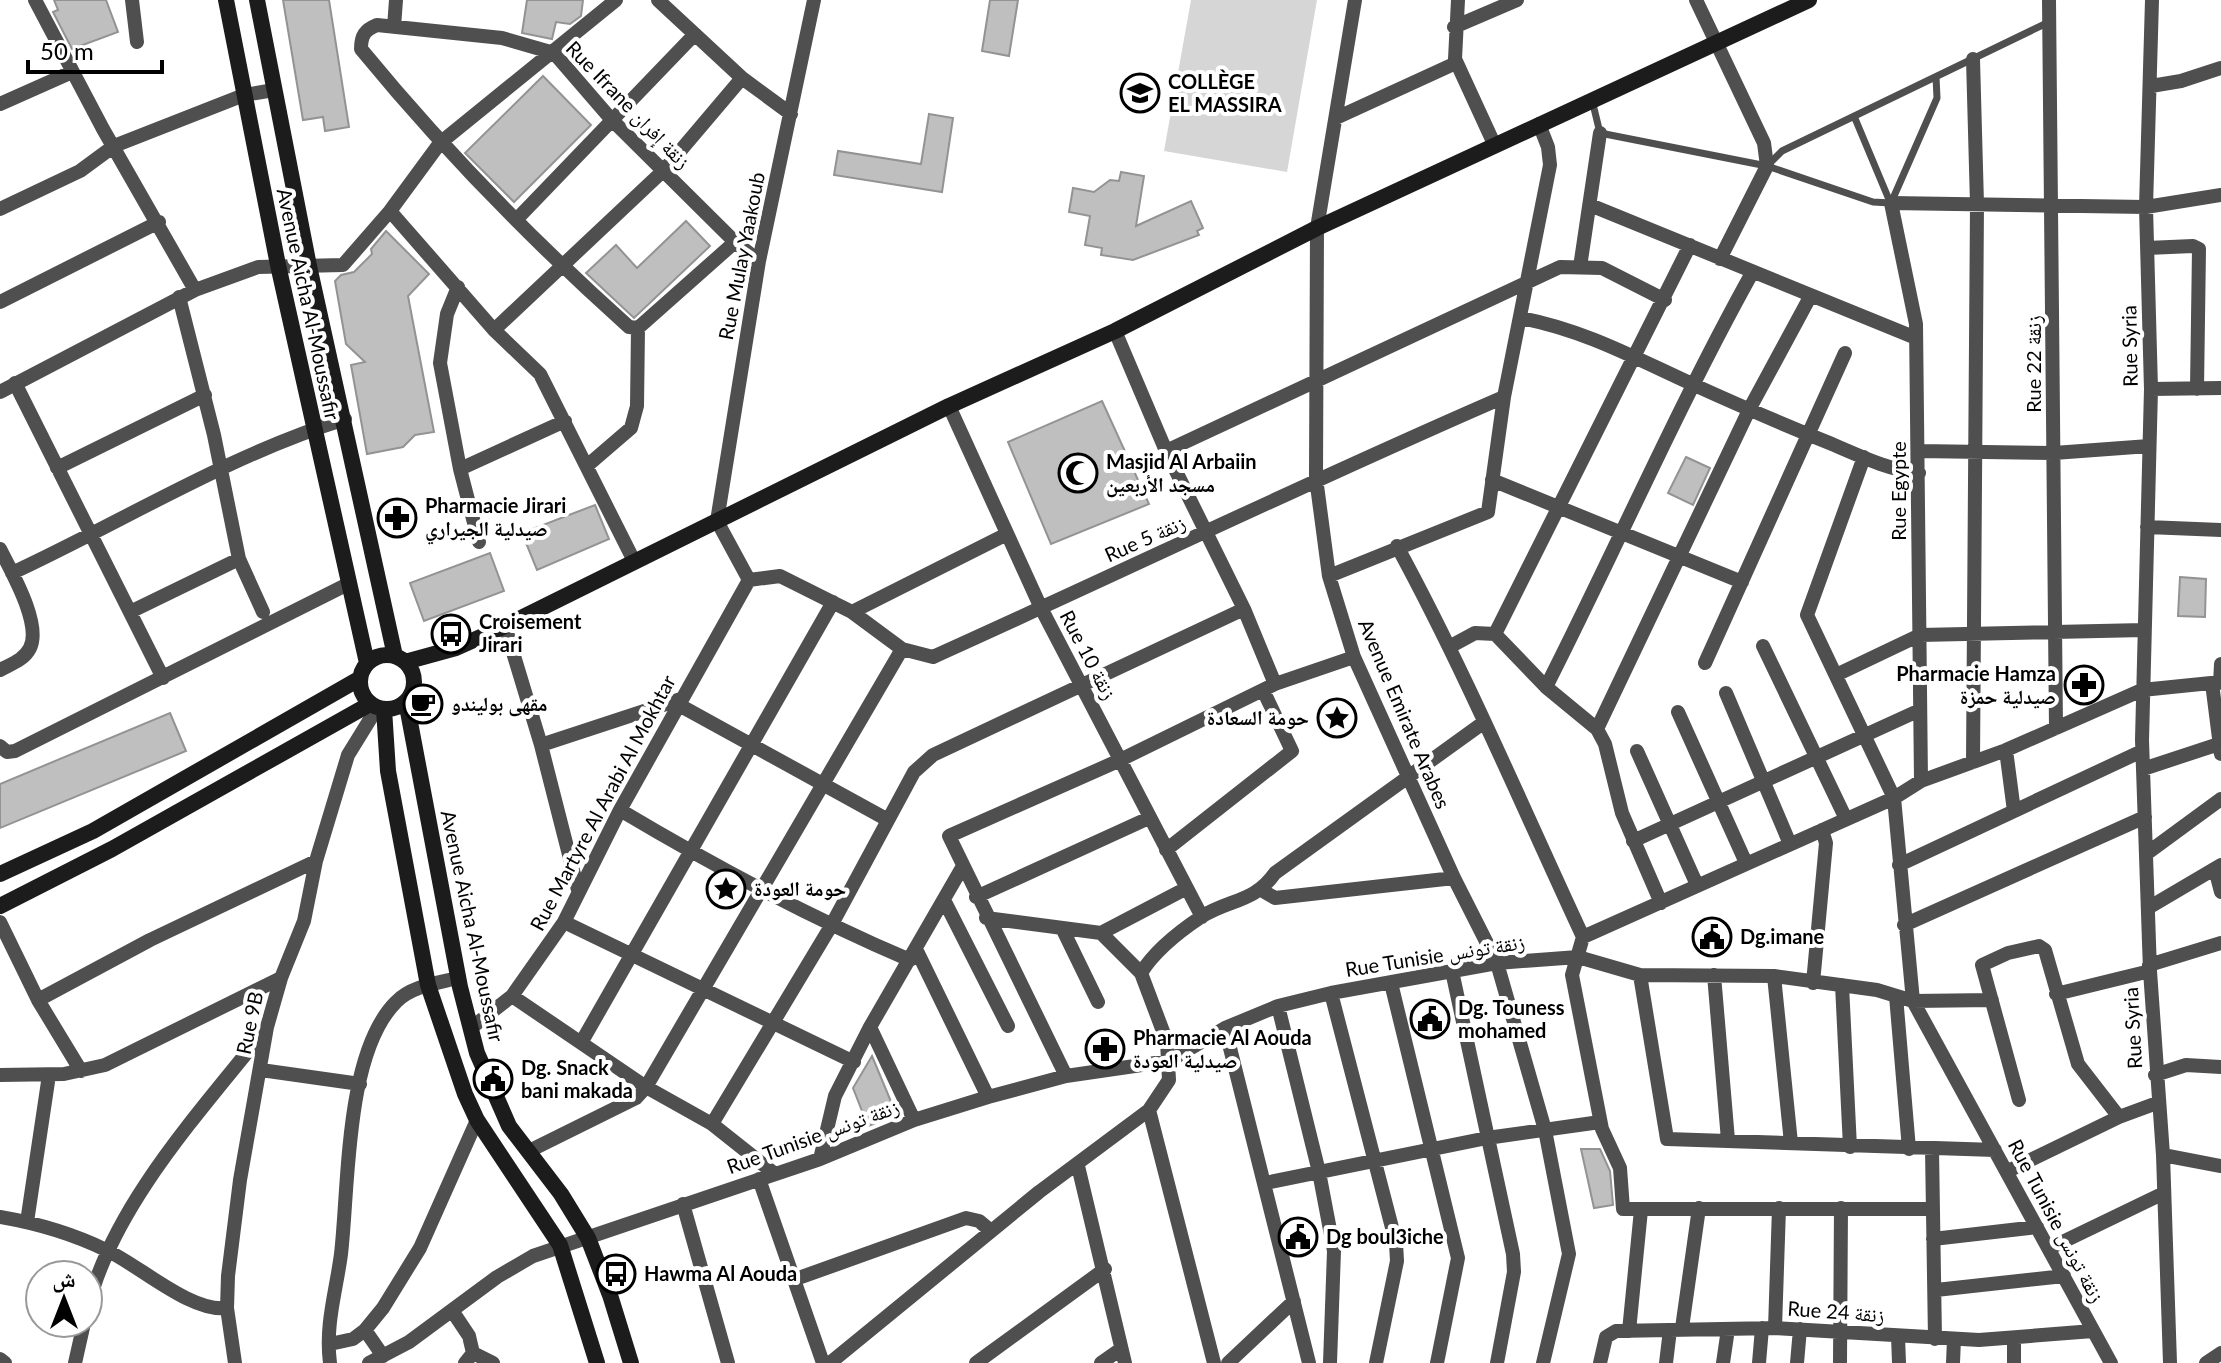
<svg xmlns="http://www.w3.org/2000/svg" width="2221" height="1363" viewBox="0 0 2221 1363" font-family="Lato,'Noto Naskh Arabic',sans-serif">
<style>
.green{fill:#d6d6d6}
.building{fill:#bfbfbf;stroke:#939393;stroke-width:2}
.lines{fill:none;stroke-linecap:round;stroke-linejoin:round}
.lane{stroke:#4f4f4f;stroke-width:7}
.street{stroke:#4f4f4f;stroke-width:14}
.secondary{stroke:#1c1c1c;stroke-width:16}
.labels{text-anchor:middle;stroke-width:8;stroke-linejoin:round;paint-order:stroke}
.poi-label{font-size:20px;font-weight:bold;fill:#000;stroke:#fff;text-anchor:start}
.street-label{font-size:20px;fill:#000;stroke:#fff}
</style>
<rect width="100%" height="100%" fill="#fff"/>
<path class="green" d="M 1191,0 L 1317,0 L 1287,172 L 1164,151 Z"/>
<path class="building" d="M 54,0 L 106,0 L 118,32 L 72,49 L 53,12 L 58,10 Z
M 283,0 L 329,0 L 349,127 L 325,131 L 323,117 L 303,120 Z
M 527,0 L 583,0 L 581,16 L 570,24 L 556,22 L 552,39 L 522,33 Z
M 990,0 L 1018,0 L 1009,56 L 982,51 Z
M 543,76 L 591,125 L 514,202 L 465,153 Z
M 929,114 L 953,118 L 942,192 L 834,175 L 838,151 L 921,164 Z
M 1121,172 L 1144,176 L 1136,226 L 1191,201 L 1203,228 L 1197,231 L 1199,235 L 1133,260 L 1101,255 L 1102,248 L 1085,245 L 1090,216 L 1069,212 L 1073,188 L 1094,192 L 1110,180 L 1119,181 Z
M 686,221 L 710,246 L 634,318 L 586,273 L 616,245 L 637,268 Z
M 386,231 L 429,274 L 408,296 L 434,432 L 415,435 L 403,447 L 367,454 L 351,365 L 365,362 L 346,344 L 335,281 L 341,275 L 354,272 L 372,254 L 371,249 Z
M 1102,401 L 1149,504 L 1051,544 L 1008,442 Z
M 1686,457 L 1710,468 L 1693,505 L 1668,493 Z
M 595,505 L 609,539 L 537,570 L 522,533 Z
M 490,553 L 504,591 L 424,621 L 410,583 Z
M 2180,577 L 2206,579 L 2205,617 L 2178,616 Z
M 170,713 L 186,751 L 0,828 L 0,784 Z
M 872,1056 L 897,1116 L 868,1126 L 853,1088 Z
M 1581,1149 L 1600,1149 L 1610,1171 L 1613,1205 L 1594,1208 Z"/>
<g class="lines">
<path class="lane" d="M 1592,100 L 1600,133 L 1767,166 L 1873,202 L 1891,203
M 1854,116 L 1890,202
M 1769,164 L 1782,151 L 2049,22
M 1891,203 L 1937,98 L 1936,77"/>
<path class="street" d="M 35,0 L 103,129 L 195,290
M 132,0 L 137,42
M 658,0 L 742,78 L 791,114
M 814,0 L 759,261 L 717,521 L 749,580 L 780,576 L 852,612 L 902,649 L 933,657 C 1124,571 1312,480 1504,397
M 1355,0 L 1317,228 L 1316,478 L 1329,576 L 1354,657 L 1454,878 L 1497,963 L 1545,1130 L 1569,1254 L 1543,1363
M 1458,0 L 1455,59 L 1495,146
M 1696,0 L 1764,143 L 1767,166 L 1720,259
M 2049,0 L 2056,728
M 2152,0 L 2146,207 L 2151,389 L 2142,740 L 2150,971 L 2163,1155 L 2170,1363
M 394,27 L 396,0
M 1454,27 L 1517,0
M 2151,86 L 2181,81 L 2221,68
M 0,104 L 72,72
M 1336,118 L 1456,63
M 1590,205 L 1916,338
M 0,209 L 80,171 L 114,146 L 244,95 L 274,90
M 390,211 L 494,330 L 540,374 L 634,561
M 516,220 L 695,34
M 735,242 L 638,328 L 629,327 C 533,241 443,149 361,49 C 361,35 365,30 377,25 L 502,38 L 554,53 L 611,119 L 735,242 L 759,261
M 2147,248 L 2193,246 L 2199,249 L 2197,389
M 1580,267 L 1600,133
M 458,287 L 447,314 L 440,363 L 460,469 L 479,542
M 179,297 L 214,435 L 239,559 L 263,612
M 0,302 L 159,222
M 1521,318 C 1584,330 1635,358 1692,384 C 1736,404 1782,424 1827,442 C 1856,454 1887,470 1919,473
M 494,330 L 664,170 L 742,78
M 1115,331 L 1166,451 L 1244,609 L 1275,684
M 15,383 L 163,678
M 2151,389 L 2221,388
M 0,392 L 195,290 L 258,267 L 343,265 L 390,211 L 440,143 L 616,0
M 949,406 L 1041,608 L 1202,917
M 1166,451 L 1560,267 L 1602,268 L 1665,300
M 1919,451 L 2054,453 L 2149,446
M 1864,457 L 1807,615 L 1894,798 L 1913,1001 L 1992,1000
M 588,465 L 631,428 L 637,406 L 638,328
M 57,468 L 205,395
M 460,469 L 565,421
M 1492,480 L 1742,582
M 2147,527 L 2221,530
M 1397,546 C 1466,673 1522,806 1583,937
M 0,549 C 11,571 42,624 30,648 C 24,660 11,664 0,670
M 12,573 C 122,522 229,455 345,419
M 1329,576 L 1488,512 L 1504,397 L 1550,165 L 1548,147 L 1539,124
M 130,612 L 239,559
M 852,612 L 1007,534
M 505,626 L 541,745 L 578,890
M 1495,634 L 1690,245
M 1451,646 L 1475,633 L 1495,634 L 1546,687 L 1597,729 L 1605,744 L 1622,813 L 1661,903
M 1763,646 L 1846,819
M 1705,663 L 1845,353
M 1836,675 L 1920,635 L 2144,630
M 2212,683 L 2221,754
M 2220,683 L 2221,664
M 1546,687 C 1616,549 1677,408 1752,273
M 1726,693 L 1790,844
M 679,705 L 888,820
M 1678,712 L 1746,863
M 1597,729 L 1750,408 L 1810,297
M 541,745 L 681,699
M 0,746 L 7,752 L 15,751 L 348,584
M 2006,750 L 2014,811
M 1637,751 L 1697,885
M 1973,762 L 1977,204 L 1973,59
M 2143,769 L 2219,744
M 1921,781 L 1916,324 L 1891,203 L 2146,207 L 2221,195
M 620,810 C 714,866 809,917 910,960
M 1633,841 L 1920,710
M 1166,850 L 1292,751 L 1263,690
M 2146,854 L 2221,799
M 1899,865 L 2142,751
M 2215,869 L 2221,892
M 1263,891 L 1275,898 L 1454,878
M 976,897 L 1149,818
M 944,900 L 1008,1026
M 2148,908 L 2221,865
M 0,922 L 38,1000 L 81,1071
M 564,922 L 854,1062
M 1904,925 L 2145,817
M 1062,928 L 1098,1002
M 1101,933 L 1185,889
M 916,949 L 988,1097
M 2149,965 L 2221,943
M 1452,971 L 1513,1254 L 1514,1272 L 1497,1363
M 1141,973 C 1154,952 1180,931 1201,917 C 1229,899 1254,903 1275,873 L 1483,723
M 1640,975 L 1667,1139 L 1995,1150
M 1714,975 L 1728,1140
M 1774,976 L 1791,1143
M 1391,983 L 1458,1258 L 1437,1363
M 1813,983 L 1826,843 L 1822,830
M 1842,985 L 1850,1147
M 1331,993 L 1396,1243 L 1397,1261 L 1376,1363
M 2056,994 L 2150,971
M 512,996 L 646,1087 L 712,1124 L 775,1174
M 1896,996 L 1909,1149
M 38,1000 L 150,940 L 316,861
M 1278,1006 L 1319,1172 L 1334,1251 L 1330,1363
M 870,1027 L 914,1120
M 471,1028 L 512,996 L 564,922 L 620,810 L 749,580
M 1225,1028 L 1309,1363
M 581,1043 L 833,602
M 261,1070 L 360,1084
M 0,1075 L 64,1074 L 105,1065 L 281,978
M 2155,1075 L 2186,1065 L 2221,1067
M 1066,1076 L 949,836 L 1118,761 L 1275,684 L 1354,657
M 2019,1100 L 1982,965 L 2008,953 L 2039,946 L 2045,950 L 2078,1064 L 2119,1117
M 1149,1110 L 1214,1363
M 712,1124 L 831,926 L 914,772 L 933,755 L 1244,609
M 1932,1149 L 1935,1339
M 529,1151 L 636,1098 L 646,1087 L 902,649
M 2163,1155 L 2221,1166
M 820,1159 L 835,1096 L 870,1027 L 963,866
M 1078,1166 L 1125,1363
M 2008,1171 L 2119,1117 L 2157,1103
M 759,1179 L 823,1363
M 1265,1183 L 1487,1138 L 1600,1122
M 683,1204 L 728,1363
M 1933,1209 L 1623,1209 L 1620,1168 L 1602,1129 L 1572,975 L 1583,937 L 1894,798 L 1921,781 L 2006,750 L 2142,690 L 2221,682
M 0,1217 C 35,1223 73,1234 106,1250 C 139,1265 191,1313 227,1308
M 27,1222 L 49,1075
M 1933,1239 L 2037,1227
M 2050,1248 L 2164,1193
M 793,1280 L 966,1218 L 979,1221 L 991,1231
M 1936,1290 L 2064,1276
M 88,1307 C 113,1205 201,1111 265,1030
M 453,1312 L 469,1336 L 473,1353 L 465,1363
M 1682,1328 L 1699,1208
M 1775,1328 L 1779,1208
M 365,1330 L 383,1356
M 1629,1331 L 1641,1210
M 1898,1336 L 1899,1363
M 2014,1340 L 2014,1363
M 330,1344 L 353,1339 L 365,1330 L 383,1308 L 420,1248 L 477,1120
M 473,1353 L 493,1363
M 0,1359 L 5,1363
M 75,1363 L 84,1323
M 235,1363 L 227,1308 L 228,1276 L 240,1180 L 267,1027 L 281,978 L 304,921 L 316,861 L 348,755 L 377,708
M 330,1363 C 325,1325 336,1292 341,1254 C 349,1185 345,1053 396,1002 C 411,986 438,983 458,978
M 369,1363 L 409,1342 L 497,1277 L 533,1256 L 820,1159 L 914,1120 L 988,1097 L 1066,1076 L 1169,1061 L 1225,1028 L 1278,1006 L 1331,993 L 1497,963 L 1578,957 L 1640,975 L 1774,976 L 1877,990 L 1913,1001 L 2111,1363
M 830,1363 L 1039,1192 L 1149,1110 L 1169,1080 L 1167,1042 L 1141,973 L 1101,933 L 986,918
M 976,1363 L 1105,1269
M 1101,1363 L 1121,1349
M 1228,1363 L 1294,1301
M 1600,1363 L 1606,1337 L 1616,1331 L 1775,1328 L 1979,1340 L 2093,1331
M 1666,1363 L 1670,1330
M 1723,1363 L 1728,1329
M 1759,1363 L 1762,1328
M 1797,1363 L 1800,1329
M 1840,1363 L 1841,1208
M 1953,1363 L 1954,1339
M 2206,1363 L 2221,1353"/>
<path class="secondary" d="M 226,0 L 278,265 L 367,663
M 257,0 L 309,266 L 395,656
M360 682a27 27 0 1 1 54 0a27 27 0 1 1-54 0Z
M 405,662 L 456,648 L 505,626 L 949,406 L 1115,331 L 1317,228 L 1809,0
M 406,701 L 460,987 L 477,1053 L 509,1126 L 561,1194 L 588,1238 L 610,1295 L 631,1363
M 384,709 L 388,771 L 428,985 L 465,1094 L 477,1120 L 560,1245 L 597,1363
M 0,874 L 93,831 L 359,679
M 0,906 L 112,849 L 370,704"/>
</g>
<defs>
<g id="school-ring" transform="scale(2)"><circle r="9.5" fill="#fff" stroke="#000" stroke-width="1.5"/><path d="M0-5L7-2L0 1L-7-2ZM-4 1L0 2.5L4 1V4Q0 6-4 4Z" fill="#000"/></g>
<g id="mosque-ring" transform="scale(2)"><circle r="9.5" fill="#fff" stroke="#000" stroke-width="1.5"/><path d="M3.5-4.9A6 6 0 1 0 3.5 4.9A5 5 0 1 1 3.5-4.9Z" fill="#000"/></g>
<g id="pharmacy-ring" transform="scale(2)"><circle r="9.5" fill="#fff" stroke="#000" stroke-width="1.5"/><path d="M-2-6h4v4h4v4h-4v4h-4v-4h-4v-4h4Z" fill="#000"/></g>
<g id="bus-ring" transform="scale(2)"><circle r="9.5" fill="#fff" stroke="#000" stroke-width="1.5"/><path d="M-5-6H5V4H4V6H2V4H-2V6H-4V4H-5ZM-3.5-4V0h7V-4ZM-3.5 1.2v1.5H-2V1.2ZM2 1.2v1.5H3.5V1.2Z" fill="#000"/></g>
<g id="cafe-ring" transform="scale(2)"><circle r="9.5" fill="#fff" stroke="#000" stroke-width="1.5"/><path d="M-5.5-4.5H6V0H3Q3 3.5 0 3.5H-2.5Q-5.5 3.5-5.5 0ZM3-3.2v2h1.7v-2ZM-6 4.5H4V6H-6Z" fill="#000"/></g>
<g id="sight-ring" transform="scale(2)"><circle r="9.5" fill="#fff" stroke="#000" stroke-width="1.5"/><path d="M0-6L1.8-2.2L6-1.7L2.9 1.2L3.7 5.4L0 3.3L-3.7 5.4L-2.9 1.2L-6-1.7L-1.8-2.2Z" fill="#000"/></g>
<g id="civic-ring" transform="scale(2)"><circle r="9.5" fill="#fff" stroke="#000" stroke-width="1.5"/><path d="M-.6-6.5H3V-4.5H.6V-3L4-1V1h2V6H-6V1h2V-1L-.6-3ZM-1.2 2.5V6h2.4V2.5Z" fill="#000"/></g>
</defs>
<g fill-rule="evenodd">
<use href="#school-ring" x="1140" y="93"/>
<use href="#mosque-ring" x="1078" y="473"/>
<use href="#pharmacy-ring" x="397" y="518"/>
<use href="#bus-ring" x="451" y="634"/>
<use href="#pharmacy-ring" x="2084" y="685"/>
<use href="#cafe-ring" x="423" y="704"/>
<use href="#sight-ring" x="1337" y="718"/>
<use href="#sight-ring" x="726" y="889"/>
<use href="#civic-ring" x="1712" y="937"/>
<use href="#civic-ring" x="1430" y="1019"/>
<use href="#pharmacy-ring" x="1105" y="1049"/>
<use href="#civic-ring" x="493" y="1079"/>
<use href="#civic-ring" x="1298" y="1237"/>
<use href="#bus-ring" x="616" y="1274"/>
</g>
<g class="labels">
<g class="poi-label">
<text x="1168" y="89">COLLÈGE<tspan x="1168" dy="23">EL MASSIRA</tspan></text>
<text x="1106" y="469">Masjid Al Arbaiin<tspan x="1106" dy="23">مسجد الأربعين</tspan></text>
<text x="425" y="513">Pharmacie Jirari<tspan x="425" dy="23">صيدلية الجيراري</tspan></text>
<text x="479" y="629">Croisement<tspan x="479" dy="23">Jirari</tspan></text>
<text x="2056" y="681" text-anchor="end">Pharmacie Hamza<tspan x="2056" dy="23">صيدلية حمزة</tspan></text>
<text x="451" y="711">مقهى بوليندو</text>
<text x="1309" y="725" text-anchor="end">حومة السعادة</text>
<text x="754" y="896">حومة العودة</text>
<text x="1740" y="944">Dg.imane</text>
<text x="1458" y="1015">Dg. Touness<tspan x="1458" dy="23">mohamed</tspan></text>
<text x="1133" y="1045">Pharmacie Al Aouda<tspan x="1133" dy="23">صيدلية العودة</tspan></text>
<text x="521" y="1075">Dg. Snack<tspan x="521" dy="23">bani makada</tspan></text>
<text x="1326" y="1244">Dg boul3iche</text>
<text x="644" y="1281">Hawma Al Aouda</text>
</g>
<g class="street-label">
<text transform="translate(628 105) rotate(46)" y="7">Rue Ifrane زنقة إفران</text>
<text transform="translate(742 256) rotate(-79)" y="7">Rue Mulay Yaakoub</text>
<text transform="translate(308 304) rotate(78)" y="7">Avenue Aicha Al-Moussafir</text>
<text transform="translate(2130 346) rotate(-91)" y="7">Rue Syria</text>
<text transform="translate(2034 364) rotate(-90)" y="7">Rue 22 زنقة</text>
<text transform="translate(1899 491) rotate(-90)" y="7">Rue Egypte</text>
<text transform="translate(1145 539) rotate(-24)" y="7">Rue 5 زنقة</text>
<text transform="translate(1088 655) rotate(62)" y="7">Rue 10 زنقة</text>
<text transform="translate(1404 714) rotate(67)" y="7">Avenue Emirate Arabes</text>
<text transform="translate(603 803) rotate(-62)" y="7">Rue Martyre Al Arabi Al Mokhtar</text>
<text transform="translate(472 926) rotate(78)" y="7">Avenue Aicha Al-Moussafir</text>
<text transform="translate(1435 956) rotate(-9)" y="7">Rue Tunisie زنقة تونس</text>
<text transform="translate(250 1023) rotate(-78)" y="7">Rue 9B</text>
<text transform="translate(2133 1028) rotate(-93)" y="7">Rue Syria</text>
<text transform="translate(813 1137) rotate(-20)" y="7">Rue Tunisie زنقة تونس</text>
<text transform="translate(2056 1221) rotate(62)" y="7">Rue Tunisie زنقة تونس</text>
<text transform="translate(1836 1312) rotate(4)" y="7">Rue 24 زنقة</text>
</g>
</g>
<g transform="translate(64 1299)"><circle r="38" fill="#ffffff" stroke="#999999" stroke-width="2"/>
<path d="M0-6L14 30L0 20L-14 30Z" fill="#000000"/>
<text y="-12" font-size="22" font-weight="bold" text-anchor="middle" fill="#000000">ش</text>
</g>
<path d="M28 60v12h134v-12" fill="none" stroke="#000000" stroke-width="4"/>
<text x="40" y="60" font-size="24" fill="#000000" stroke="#ffffff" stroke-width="6" paint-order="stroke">50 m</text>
</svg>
